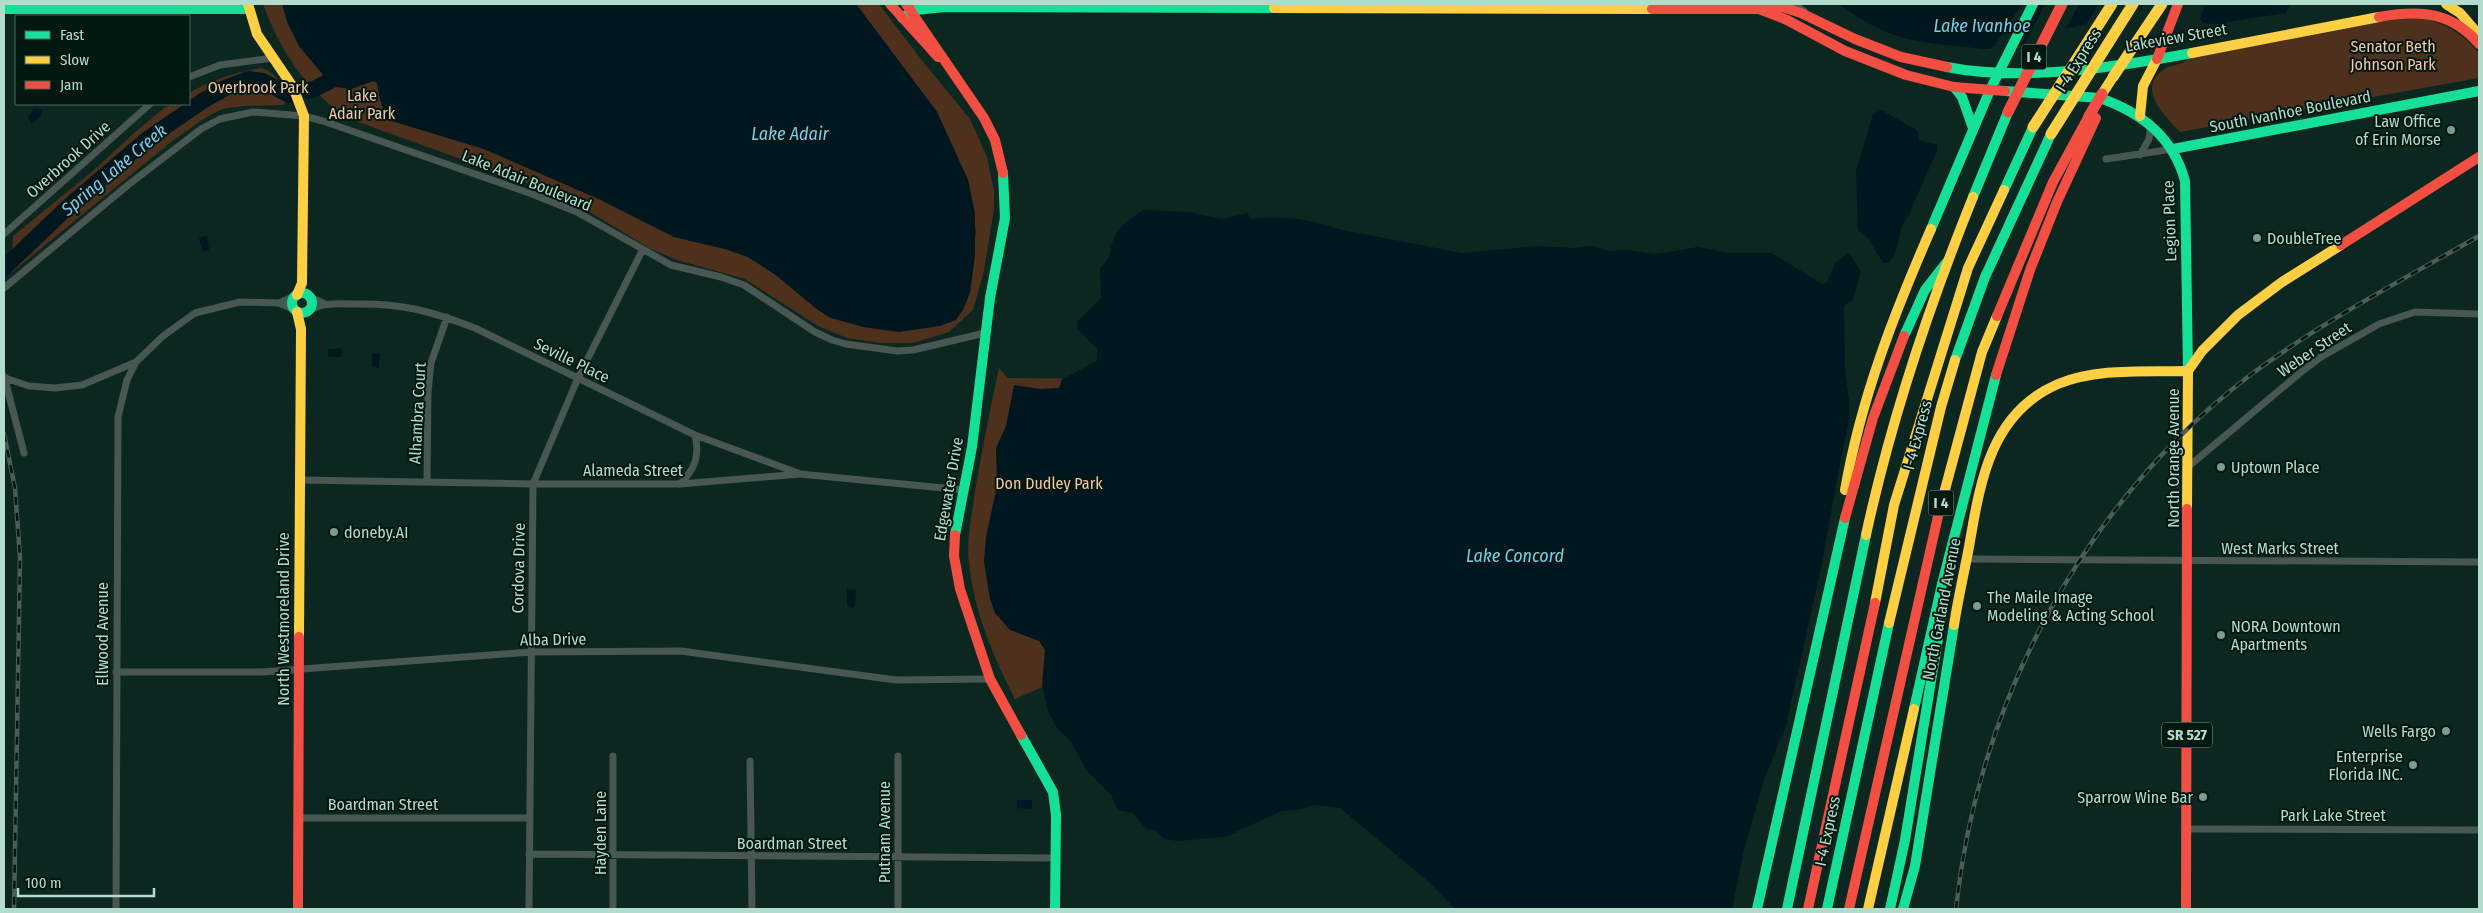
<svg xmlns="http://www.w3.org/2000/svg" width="2483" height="913" viewBox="0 0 2483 913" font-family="'Fira Sans Condensed',sans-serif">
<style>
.green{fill:#4d311c}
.water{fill:#01171f}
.pier{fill:#0c2720}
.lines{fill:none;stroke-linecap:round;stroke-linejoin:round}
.river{stroke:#01171f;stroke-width:16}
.street{stroke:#485752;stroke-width:7}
.fast{stroke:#16e098;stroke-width:10}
.slow{stroke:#ffcf43;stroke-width:10}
.jam{stroke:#f24e42;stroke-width:10}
.rail-casing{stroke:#4c5c56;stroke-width:4.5}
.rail{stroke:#001810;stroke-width:2.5;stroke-dasharray:8;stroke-linecap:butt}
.slow-bridge{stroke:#ffcf43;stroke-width:11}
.jam-bridge{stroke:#f24e42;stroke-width:11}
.poi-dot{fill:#799d90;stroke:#001810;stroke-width:2}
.labels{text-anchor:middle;stroke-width:4;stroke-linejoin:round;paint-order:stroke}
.shield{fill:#001810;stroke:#7da194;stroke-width:1}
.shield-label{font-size:15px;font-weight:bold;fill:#b3dccd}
.street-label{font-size:16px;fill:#b3dccd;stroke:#001810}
.park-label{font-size:16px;fill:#fac4a5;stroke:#001810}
.poi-label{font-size:16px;fill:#b3dccd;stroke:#001810;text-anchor:start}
.water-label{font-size:18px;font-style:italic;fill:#78ccf4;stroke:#001810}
</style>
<rect width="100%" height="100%" fill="#0c2720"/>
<path class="green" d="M 263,4 L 282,4 L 288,24 L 329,82 L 337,87 L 351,89 L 373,81 L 377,83 C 380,99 381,110 392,121 L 484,149 L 599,199 L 674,237 L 725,249 L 748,257 L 776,275 L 818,310 L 831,318 L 864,327 L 899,332 L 963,310 L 970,292 L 976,231 L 968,180 L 937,112 L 856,4 L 879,4 L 924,63 L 970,119 L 987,157 L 994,191 L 994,209 L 984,271 L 973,310 L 949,332 L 913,343 L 880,343 L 847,338 L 818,326 L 745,279 L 677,260 L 651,249 L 583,208 L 541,188 L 350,119 C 307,92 280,51 263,4 Z
M 2408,16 C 2437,19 2460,30 2479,53 L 2479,78 L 2180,132 C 2165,116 2134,87 2166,68 C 2175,63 2183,66 2190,57 Z
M 261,68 C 274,70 292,93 284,105 L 244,106 L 222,109 L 205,118 L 171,142 L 11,273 L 13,236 L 94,170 L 134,133 L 164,108 L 172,104 L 189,104 L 189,93 C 212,79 235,73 261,68 Z
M 999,368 L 1008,378 L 1123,379 L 1058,680 L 1015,699 C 993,656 974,612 969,563 C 966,539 972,515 975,491 C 982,450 990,409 999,368 Z"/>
<path class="water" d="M 282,4 L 856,4 L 937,112 L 968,180 L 975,213 L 975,256 L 970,292 L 963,310 L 956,320 L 940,326 L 899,332 L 864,327 L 831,318 L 818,310 L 776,275 L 748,257 L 725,249 L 674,237 L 599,199 L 484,149 L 392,121 C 381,110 380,99 377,83 L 373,81 L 351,89 L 337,87 L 329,82 L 299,46 L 288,24 Z
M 1838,4 L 2144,4 L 2139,12 L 2114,20 L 2054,30 L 2017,47 L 1995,45 L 1990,49 L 1983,49 C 1950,45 1914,44 1884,31 C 1867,24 1853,13 1838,4 Z
M 2205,4 L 2290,4 L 2286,13 L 2215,24 L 2203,23 L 2200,19 Z
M 34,108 L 42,110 L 40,117 L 32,124 L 28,117 Z
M 1881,110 L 1917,130 L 1920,141 L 1937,144 L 1937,150 L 1908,217 C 1896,227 1902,253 1887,263 L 1883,263 L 1868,238 L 1858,230 L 1856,171 L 1873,114 Z
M 1144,210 L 1189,212 L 1222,219 L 1248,213 L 1250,219 C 1280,215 1310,219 1338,229 L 1462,253 L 1536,246 L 1572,248 L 1591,246 L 1611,251 L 1626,250 L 1655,254 L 1698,247 L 1728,253 L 1772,253 L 1822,284 L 1827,283 L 1836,262 L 1849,253 L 1861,271 L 1853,300 L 1844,306 L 1845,369 L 1849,400 L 1847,510 L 1792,711 L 1764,780 L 1744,850 L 1732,909 L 1455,909 L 1430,883 L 1340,808 L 1313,805 L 1302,809 L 1282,811 L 1225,837 L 1178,841 L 1164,839 L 1155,830 L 1146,829 L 1133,813 L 1118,810 L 1111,795 L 1088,772 L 1070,741 L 1056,727 L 1048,711 L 1042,685 L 1045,650 L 1039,641 L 1010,630 L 995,613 L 990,599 L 984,562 L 986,537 L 997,486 L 996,448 L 1006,426 L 1014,385 L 1040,389 L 1059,388 L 1062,379 L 1097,361 L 1097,349 L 1078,329 L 1077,322 L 1101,298 L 1100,268 C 1112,255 1108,259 1112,244 C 1116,229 1131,217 1144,210 Z
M 207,236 L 209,250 L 202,251 L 199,238 Z
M 341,348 L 342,357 L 328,357 L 328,349 Z
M 372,353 L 380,354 L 379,368 L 372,367 Z
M 847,589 L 856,590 L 855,606 L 852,608 L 847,605 Z
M 1017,800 L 1032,800 L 1032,809 L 1017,808 Z"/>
<path class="pier" d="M 2022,4 L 2040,4 L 2016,47 L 1995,45 Z
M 2045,4 L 2079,4 L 2065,31 L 2055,32 L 2024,46 Z
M 2099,4 L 2143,4 L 2136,15 L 2114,23 L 2084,28 Z
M 1851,413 L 1849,510 L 1820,622 L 1790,721 L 1787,721 L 1822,563 L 1842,452 Z"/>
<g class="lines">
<path class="river" d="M 310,91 L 348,72
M 4,268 L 69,206 L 146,140 L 204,100 L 227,87 L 249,79 L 263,81 L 289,95"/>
<path class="street" d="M 1793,4 L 1804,11
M 189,77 L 220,65 L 273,58
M 2140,155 L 2149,139 L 2151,124
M 2106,159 L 2173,149
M 4,234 L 150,104
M 4,288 L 128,185 L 201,129 L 220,119 L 253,112 L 304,116 L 323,121 L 532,194 L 577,212 L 671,265 L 721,277 L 744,285 L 815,332 L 832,340 L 846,344 L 897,351 L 913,350 L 985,333
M 310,297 L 325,304
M 279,303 L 295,296
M 309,311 C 323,302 337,304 354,304 C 401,303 431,311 475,328 L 695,435 L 798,473
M 4,376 L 24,453
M 5,378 L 29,386 L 55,388 L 82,385 L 136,362 L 163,336 L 195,313 L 240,302 L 279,303 L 295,310
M 2189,466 L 2300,373 L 2321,357 L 2379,324 L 2415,312 L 2479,314
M 301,480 L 533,484 L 680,484 L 800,474 L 964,490
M 427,482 L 428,392 L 431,363 L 447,317
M 680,484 C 695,469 700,456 695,435
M 1967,559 L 2479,562
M 116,672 L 262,672 L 531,652 L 681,651 L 896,680 L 990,679
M 750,761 L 752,909
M 298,818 L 529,818
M 2187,829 L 2479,830
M 529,854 L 1055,858
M 116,909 L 118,417 L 127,380 L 136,362
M 529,909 L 533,484 L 578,378 L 642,251
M 613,909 L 613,756
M 898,909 L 898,756"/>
<path class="fast" d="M 4,9 L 249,9
M 902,18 L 915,10 L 945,7 L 1274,8
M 1947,67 C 2022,82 2117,67 2192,53
M 1954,87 L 1962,97 L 1973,128
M 2005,91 L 2100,98 C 2142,113 2173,137 2185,181 L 2188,371 L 2183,371
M 2173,149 L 2479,91
M 2004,190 L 2033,127
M 1973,197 L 2008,112
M 1931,229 L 1990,90 L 2033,4
M292 303a10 10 0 1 1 20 0a10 10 0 1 1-20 0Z
M 1904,336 L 1925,290 L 1946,263
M 1955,360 L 1985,277 L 2051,134
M 955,535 L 972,447 L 990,298 L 1005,218 L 1003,173
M 1914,709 L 1942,584 L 1996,375
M 1021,735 L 1053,792 L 1056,815 L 1055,909
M 1757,909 L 1845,518
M 1787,909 L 1866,535
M 1827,909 L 1889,623
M 1890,909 L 1905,840 L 1941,620
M 1903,909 L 1915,866 L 1954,625"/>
<path class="slow" d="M 248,4 L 257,34 L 293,87 L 304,116 L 302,283 L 297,295
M 2446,4 L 2460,13 L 2479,35
M 1274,8 L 1652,9
M 2192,53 L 2379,17
M 2102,94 L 2113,77
M 2140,116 L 2143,86 L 2157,59
M 297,312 L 301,329 L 299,637
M 1845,490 C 1861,398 1894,314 1931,229
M 2187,509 L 2188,371 L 2202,351 L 2238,315 L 2282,282 L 2341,245
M 1939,512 L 1982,352 L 1997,316
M 1866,535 C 1891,420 1929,306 1973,197
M 1875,603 L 1894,505 L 1968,268 L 2004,190
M 1889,623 L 1941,407 L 1955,360
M 1954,625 C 1958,599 1964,573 1969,547 C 1980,483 1990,413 2058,384 C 2097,368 2143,372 2183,371
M 1868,909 L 1914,709"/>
<path class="jam" d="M 890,4 L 938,57
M 906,4 L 984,118 L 995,140 L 1003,173
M 1763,8 L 1782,7 L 1801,13 L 1855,39 L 1901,57 L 1947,67
M 1652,9 L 1759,9 L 1787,20 L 1845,51 L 1906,75 L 1954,87 L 2005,91
M 2379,17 C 2419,10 2451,11 2479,44
M 2157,59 L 2178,4
M 2341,245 L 2479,157
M 1997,316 L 2053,182 L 2089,116
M 1996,375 L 2030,270 L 2057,202 L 2096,118
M 1845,518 L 1873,418 L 1904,336
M 955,535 L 954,556 L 960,589 L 990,679 L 1021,735
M 298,909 L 299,637
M 1808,909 L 1875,603
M 1849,909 L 1939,512
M 2186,909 L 2187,509"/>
<g class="rail-casing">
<path id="rail" d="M 4,434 L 15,488 L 20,558 L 14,909
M 1956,909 C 1978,703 2083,503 2249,376 C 2321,322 2401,281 2479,236"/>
</g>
<use href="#rail" class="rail"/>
<path class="slow-bridge" d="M 2113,77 L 2162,4
M 2033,127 L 2112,4
M 2051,134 L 2133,4"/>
<path class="jam-bridge" d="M 2008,112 L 2062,4
M 2089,116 L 2102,94"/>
</g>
<g class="poi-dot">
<circle cx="2451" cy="130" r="5"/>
<circle cx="2257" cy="238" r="5"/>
<circle cx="2221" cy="467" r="5"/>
<circle cx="334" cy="532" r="5"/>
<circle cx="1977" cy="606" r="5"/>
<circle cx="2221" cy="635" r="5"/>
<circle cx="2446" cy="731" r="5"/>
<circle cx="2413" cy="765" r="5"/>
<circle cx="2203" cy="797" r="5"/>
</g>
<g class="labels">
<g class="shield">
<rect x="2021.5" y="44.5" width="25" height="25" rx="4"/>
<rect x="1928.5" y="490.5" width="25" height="25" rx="4"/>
<rect x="2162" y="722.5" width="50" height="25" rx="4"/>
</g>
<g class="shield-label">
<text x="2034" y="62">I 4</text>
<text x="1941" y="508">I 4</text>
<text x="2187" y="740">SR 527</text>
</g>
<g class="street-label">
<text transform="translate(2176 37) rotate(-10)" y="6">Lakeview Street</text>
<text transform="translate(2078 60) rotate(-58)" y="6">I-4 Express</text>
<text transform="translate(2290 111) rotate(-11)" y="6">South Ivanhoe Boulevard</text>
<text transform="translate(68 159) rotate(-42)" y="6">Overbrook Drive</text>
<text transform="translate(527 180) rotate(22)" y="6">Lake Adair Boulevard</text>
<text transform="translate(2169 221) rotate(-92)" y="6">Legion Place</text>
<text transform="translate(2314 349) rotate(-34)" y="6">Weber Street</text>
<text transform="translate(572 360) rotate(26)" y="6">Seville Place</text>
<text transform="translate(417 413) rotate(-87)" y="6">Alhambra Court</text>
<text transform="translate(1917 435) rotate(-75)" y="6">I-4 Express</text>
<text transform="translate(2173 458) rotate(-90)" y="6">North Orange Avenue</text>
<text x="633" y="476">Alameda Street</text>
<text transform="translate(948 489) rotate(-80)" y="6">Edgewater Drive</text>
<text x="2280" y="554">West Marks Street</text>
<text transform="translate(518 568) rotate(-89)" y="6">Cordova Drive</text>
<text transform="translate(1941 609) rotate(-79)" y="6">North Garland Avenue</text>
<text transform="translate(283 619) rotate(-90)" y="6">North Westmoreland Drive</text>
<text transform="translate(102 634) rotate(-90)" y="6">Ellwood Avenue</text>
<text transform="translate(553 639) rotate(-1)" y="6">Alba Drive</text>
<text x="383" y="810">Boardman Street</text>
<text x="2333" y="821">Park Lake Street</text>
<text transform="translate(1827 831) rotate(-78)" y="6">I-4 Express</text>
<text transform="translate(884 832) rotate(-90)" y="6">Putnam Avenue</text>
<text transform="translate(600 833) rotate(-90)" y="6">Hayden Lane</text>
<text x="792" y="849">Boardman Street</text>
</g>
<g class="park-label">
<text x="2393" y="52">Senator Beth<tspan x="2393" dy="18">Johnson Park</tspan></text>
<text x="258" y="93">Overbrook Park</text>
<text x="362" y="101">Lake<tspan x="362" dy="18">Adair Park</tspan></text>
<text x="1049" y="489">Don Dudley Park</text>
</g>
<g class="poi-label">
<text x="2441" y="127" text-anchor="end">Law Office<tspan x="2441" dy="18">of Erin Morse</tspan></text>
<text x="2267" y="244">DoubleTree</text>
<text x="2231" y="473">Uptown Place</text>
<text x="344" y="538">doneby.AI</text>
<text x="1987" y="603">The Maile Image<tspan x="1987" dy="18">Modeling &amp; Acting School</tspan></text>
<text x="2231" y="632">NORA Downtown<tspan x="2231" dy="18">Apartments</tspan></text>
<text x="2436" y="737" text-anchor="end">Wells Fargo</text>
<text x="2403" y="762" text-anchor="end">Enterprise<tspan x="2403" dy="18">Florida INC.</tspan></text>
<text x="2193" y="803" text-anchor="end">Sparrow Wine Bar</text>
</g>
<g class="water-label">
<text x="1982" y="32">Lake Ivanhoe</text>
<text x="790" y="140">Lake Adair</text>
<text transform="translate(114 170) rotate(-40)" y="6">Spring Lake Creek</text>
<text x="1515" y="562">Lake Concord</text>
</g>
</g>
<rect width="2483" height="913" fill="none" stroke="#b3dccd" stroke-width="10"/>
<rect x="15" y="15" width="175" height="90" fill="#001810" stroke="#48665c"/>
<rect x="25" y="31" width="25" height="8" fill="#16e098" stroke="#48665c"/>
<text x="60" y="40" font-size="15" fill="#b3dccd">Fast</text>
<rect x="25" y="56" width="25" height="8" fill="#ffcf43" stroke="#48665c"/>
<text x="60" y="65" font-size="15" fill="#b3dccd">Slow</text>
<rect x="25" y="81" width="25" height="8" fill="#f24e42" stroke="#48665c"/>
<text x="60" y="90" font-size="15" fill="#b3dccd">Jam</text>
<path d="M18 888v8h136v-8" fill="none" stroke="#b3dccd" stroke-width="2.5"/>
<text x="25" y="888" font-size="15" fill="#b3dccd" stroke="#001810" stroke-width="4" paint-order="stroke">100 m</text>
</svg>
